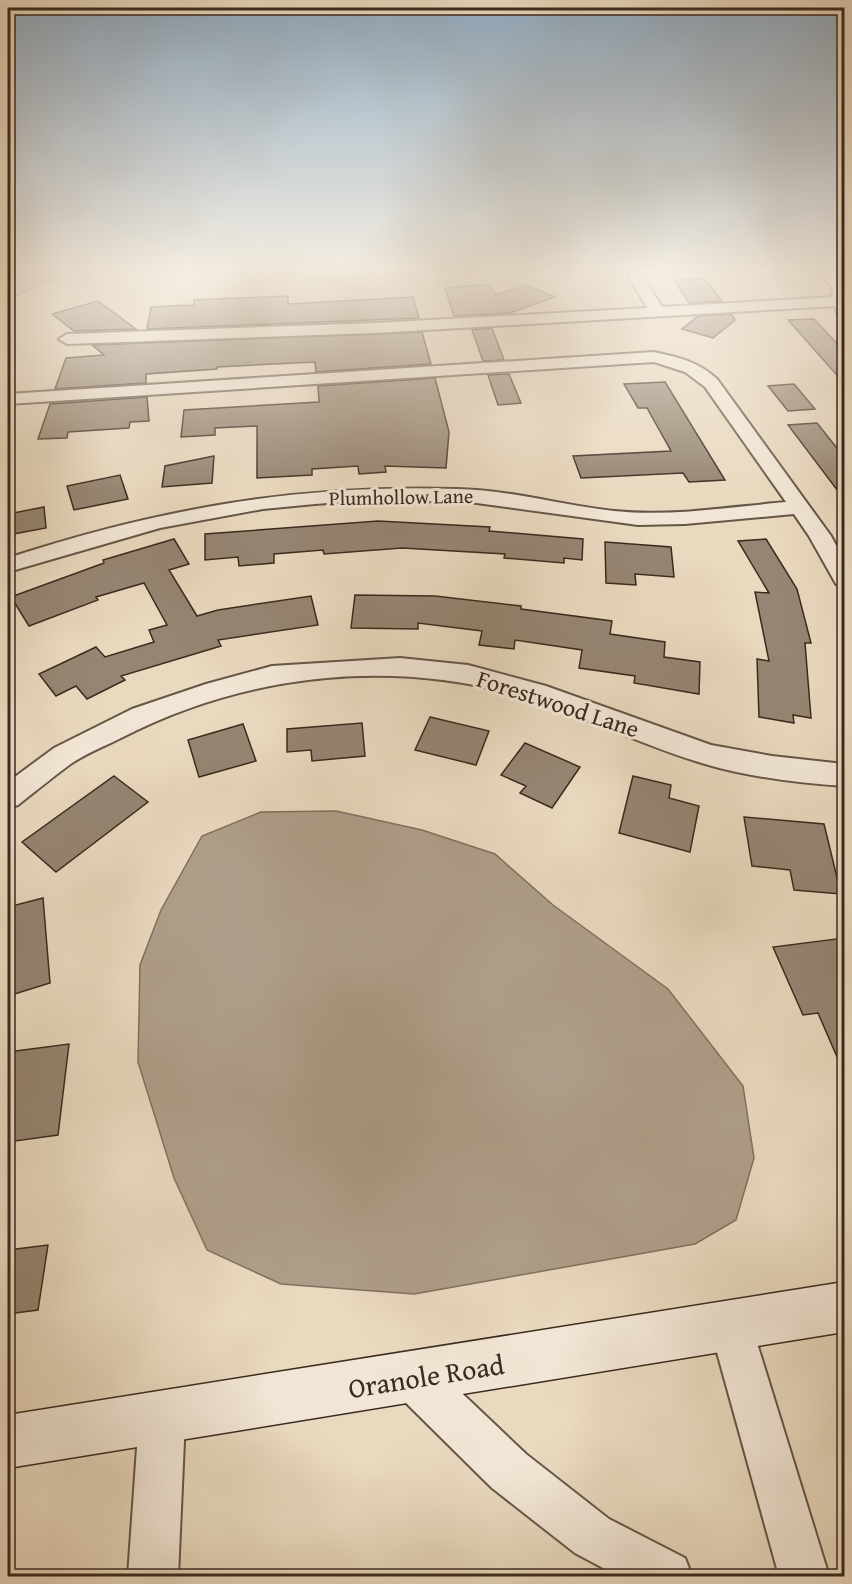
<svg xmlns="http://www.w3.org/2000/svg" width="852" height="1584" viewBox="0 0 852 1584" font-family="'Gentium Book Plus',serif">
<style>
.water{fill:#ae9e89;stroke:#80705f;stroke-width:1.5}
.building{fill:#958572;stroke:#3b2a1f;stroke-width:1.5}
.lines{fill:none;stroke-linecap:round;stroke-linejoin:round}
.street-casing{stroke:#665647;stroke-width:4}
.secondary-casing{stroke:#3b2a1f;stroke-width:3}
.street{fill:#f1e6d5;fill-rule:evenodd}
.secondary{fill:#f1e6d5;fill-rule:evenodd}
.labels{text-anchor:middle;stroke-width:6;stroke-linejoin:round;paint-order:stroke}
.far-street-label{font-size:20px;fill:#3b2a1f;stroke:#f1e6d5}
.street-label{font-size:24px;fill:#3b2a1f;stroke:#f1e6d5}
.near-street-label{font-size:28px;fill:#3b2a1f;stroke:#f1e6d5}
</style>
<rect width="100%" height="100%" fill="#e9d9bf"/>
<filter id="stains"><feTurbulence type="fractalNoise" baseFrequency=".00333" numOctaves="4"/><feColorMatrix values="0 0 0 0 .2 0 0 0 0 .09 0 0 0 0 .02 0 0 0 .5 -.17"/></filter>
<radialGradient id="worn" r=".72"><stop offset=".6" stop-color="#630" stop-opacity="0"/><stop offset="1" stop-color="#630" stop-opacity=".3"/></radialGradient>
<path class="water" d="M 8,271 L 76,271 L 8,299 Z
M 336,811 L 422,830 L 495,854 L 553,905 L 668,989 L 743,1086 L 754,1158 L 736,1220 L 695,1244 L 414,1294 L 281,1284 L 207,1250 L 174,1178 L 138,1062 L 140,965 L 161,910 L 202,836 L 261,812 Z"/>
<path class="building" d="M 705,279 L 722,301 L 689,303 L 674,280 Z
M 490,284 L 496,295 L 527,285 L 555,297 L 510,313 L 454,316 L 445,288 Z
M 288,296 L 288,304 L 413,297 L 419,318 L 147,329 L 151,307 L 194,305 L 194,300 Z
M 98,301 L 136,329 L 74,331 L 52,314 Z
M 731,314 L 735,320 L 713,338 L 682,329 L 698,316 Z
M 814,319 L 844,351 L 844,383 L 788,320 Z
M 492,328 L 504,360 L 483,361 L 472,330 Z
M 422,332 L 431,364 L 316,372 L 315,362 L 217,367 L 217,369 L 146,374 L 146,383 L 55,389 L 66,358 L 104,355 L 92,345 Z
M 509,374 L 521,403 L 498,405 L 488,375 Z
M 435,378 L 449,432 L 446,468 L 385,466 L 386,472 L 359,474 L 358,466 L 312,469 L 312,475 L 257,478 L 257,426 L 215,428 L 215,435 L 181,437 L 184,410 L 319,402 L 318,386 Z
M 665,382 L 725,480 L 689,482 L 683,473 L 581,478 L 573,456 L 671,451 L 647,408 L 638,408 L 624,384 Z
M 794,384 L 815,409 L 788,411 L 768,386 Z
M 147,397 L 149,421 L 130,422 L 129,428 L 68,432 L 67,438 L 38,439 L 50,404 Z
M 817,423 L 844,457 L 844,499 L 788,425 Z
M 214,456 L 212,483 L 162,487 L 165,466 Z
M 120,475 L 128,499 L 74,510 L 67,486 Z
M 44,507 L 46,528 L 8,535 L 8,514 Z
M 378,521 L 490,527 L 489,531 L 583,539 L 582,560 L 564,558 L 564,563 L 504,558 L 505,554 L 402,548 L 324,554 L 323,550 L 274,554 L 274,563 L 239,566 L 238,557 L 205,560 L 205,534 Z
M 174,539 L 189,564 L 169,570 L 197,616 L 218,610 L 311,596 L 318,625 L 218,640 L 221,646 L 121,676 L 125,680 L 87,699 L 76,686 L 56,696 L 39,674 L 96,647 L 105,657 L 154,642 L 149,630 L 167,625 L 144,583 L 96,597 L 98,600 L 29,626 L 11,597 L 104,563 L 103,560 Z
M 766,539 L 797,589 L 811,643 L 805,643 L 811,718 L 793,715 L 794,723 L 759,717 L 757,659 L 769,661 L 755,592 L 769,593 L 738,541 Z
M 605,542 L 671,547 L 674,577 L 635,574 L 636,585 L 606,583 Z
M 355,595 L 435,596 L 521,606 L 521,609 L 612,621 L 610,634 L 665,642 L 664,657 L 700,662 L 699,694 L 634,683 L 635,676 L 579,668 L 582,650 L 515,640 L 514,649 L 479,645 L 482,631 L 418,623 L 418,629 L 351,628 Z
M 430,717 L 489,731 L 476,765 L 415,750 Z
M 362,723 L 365,756 L 312,761 L 311,750 L 287,752 L 287,729 Z
M 243,724 L 256,761 L 199,777 L 188,740 Z
M 525,743 L 580,767 L 552,808 L 520,793 L 526,786 L 501,775 Z
M 114,776 L 148,802 L 56,872 L 22,842 Z
M 633,776 L 671,785 L 669,798 L 699,806 L 690,852 L 619,833 Z
M 744,817 L 824,824 L 841,894 L 794,890 L 790,870 L 752,866 Z
M 43,898 L 50,983 L 8,996 L 8,907 Z
M 844,938 L 844,1073 L 818,1013 L 803,1015 L 773,947 Z
M 69,1044 L 58,1135 L 8,1142 L 8,1052 Z
M 48,1245 L 38,1310 L 8,1314 L 8,1250 Z"/>
<g class="lines">
<g class="street-casing">
<path id="street" d="M 626,271 L 640,271 L 662,307 L 833,297 L 832,287 L 820,271 L 834,271 L 844,284 L 844,317 L 838,315 L 835,306 L 375,333 L 67,344 L 59,339 L 67,334 L 375,323 L 647,308 Z
M 654,352 C 678,357 699,362 717,379 L 831,536 L 844,560 L 844,586 L 836,584 L 809,536 L 794,514 L 685,524 L 638,525 L 469,502 L 368,500 L 315,504 L 263,509 L 160,528 L 8,572 L 8,558 C 158,509 298,484 457,489 C 510,490 561,505 614,511 C 671,517 729,507 786,502 L 705,387 L 685,372 L 654,362 L 8,404 L 8,394 Z
M 400,658 L 468,665 L 546,686 L 711,745 L 772,756 L 844,764 L 844,786 C 799,783 749,777 705,764 C 649,748 595,721 539,702 C 401,656 249,672 121,738 C 105,746 87,753 72,763 C 54,776 36,791 18,805 L 8,808 L 8,782 L 54,748 L 132,709 L 206,684 L 272,666 Z
M 731,1306 L 746,1312 L 752,1327 L 829,1576 L 779,1576 L 710,1327 L 716,1312 Z
M 413,1356 L 429,1362 L 526,1454 L 609,1519 L 685,1558 L 692,1576 L 618,1576 L 575,1553 L 492,1488 L 397,1394 L 391,1378 L 397,1362 Z
M 162,1396 L 178,1403 L 185,1419 L 178,1576 L 128,1576 L 139,1419 L 146,1403 Z"/>
</g>
<g class="secondary-casing">
<path id="secondary" d="M 844,1282 L 844,1332 L 8,1468 L 8,1415 Z"/>
</g>
<use href="#street" class="street"/>
<use href="#secondary" class="secondary"/>
</g>
<linearGradient id="sky" x2="0" y2="1"><stop stop-color="#91abc2"/><stop offset="0.55" stop-color="#f5eee2"/><stop offset="1" stop-color="#f5eee2" stop-opacity="0"/></linearGradient>
<rect width="852" height="493" fill="url(#sky)"/>
<g class="labels">
<g class="far-street-label">
<text transform="translate(401 497) rotate(-1)" y="7">Plumhollow Lane</text>
</g>
<g class="street-label">
<text transform="translate(558 704) rotate(18)" y="8">Forestwood Lane</text>
</g>
<g class="near-street-label">
<text transform="translate(426 1376) rotate(-9)" y="10">Oranole Road</text>
</g>
</g>
<rect width="852" height="1584" fill="none" stroke="#e9d9bf" stroke-width="30"/>
<rect x="9" y="9" width="834" height="1566" fill="none" stroke="#3b2a1f" stroke-width="3"/>
<rect x="15" y="15" width="822" height="1554" fill="none" stroke="#3b2a1f" stroke-width="1.5"/>
<rect width="100%" height="100%" filter="url(#stains)"/>
<rect width="100%" height="100%" fill="url(#worn)"/>
</svg>
